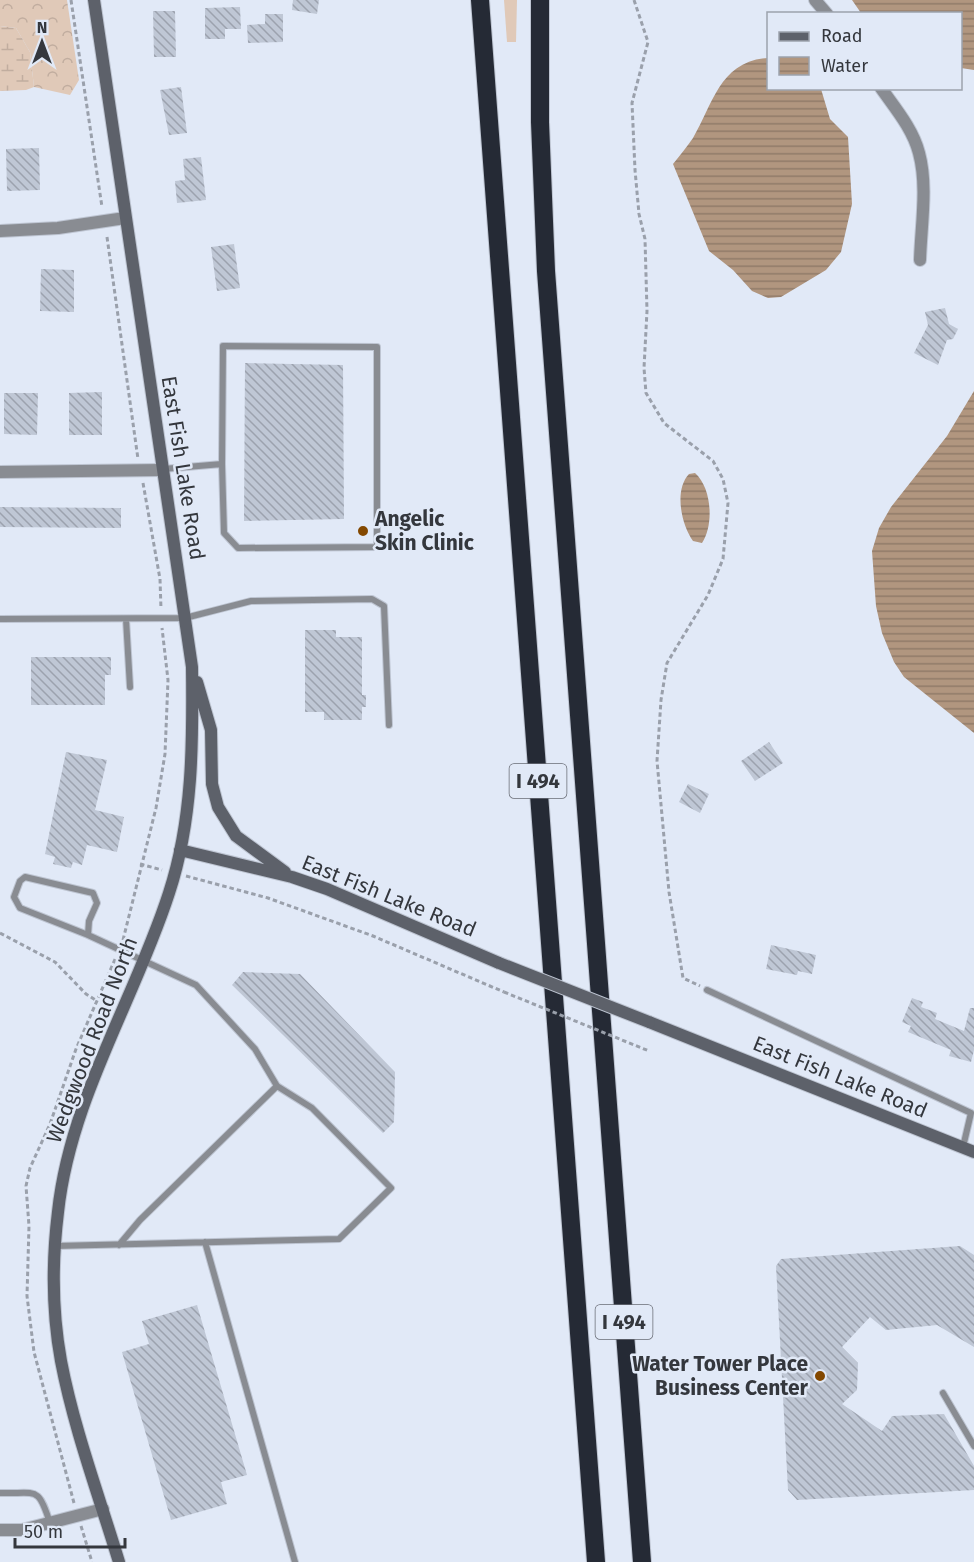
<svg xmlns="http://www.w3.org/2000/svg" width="974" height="1562" viewBox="0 0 974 1562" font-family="'Fira Sans',sans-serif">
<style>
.green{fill:#e0c9b8}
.forest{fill:url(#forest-crowns)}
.wetland{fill:url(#wetland-marsh)}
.water{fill:url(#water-rules)}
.building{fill:url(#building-back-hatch)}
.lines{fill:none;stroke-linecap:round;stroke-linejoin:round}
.lane-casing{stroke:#bec5d2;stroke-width:8}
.street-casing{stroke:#bec5d2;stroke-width:14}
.secondary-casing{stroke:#bec5d2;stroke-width:14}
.highway-casing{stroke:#bec5d2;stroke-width:20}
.path{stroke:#9aa0ab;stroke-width:3;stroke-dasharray:4.5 3;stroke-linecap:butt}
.lane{stroke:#898c92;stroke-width:6}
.street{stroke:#898c92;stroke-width:12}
.secondary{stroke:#5d616a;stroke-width:12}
.highway{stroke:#252a35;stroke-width:18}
.secondary-bridge-casing{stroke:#bec5d2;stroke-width:14;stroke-linecap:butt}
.path-bridge{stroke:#9aa0ab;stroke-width:3;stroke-dasharray:4.5 3;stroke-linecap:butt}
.secondary-bridge{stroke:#5d616a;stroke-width:12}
.poi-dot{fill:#834800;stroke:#e1e9f7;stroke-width:2}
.labels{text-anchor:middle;stroke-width:5;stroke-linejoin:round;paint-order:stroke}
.shield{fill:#e1e9f7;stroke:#686c75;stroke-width:1.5}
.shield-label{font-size:20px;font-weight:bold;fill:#34373d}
.street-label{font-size:21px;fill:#34373d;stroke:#e1e9f7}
.poi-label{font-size:21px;font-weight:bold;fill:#34373d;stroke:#e1e9f7;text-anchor:start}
</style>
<defs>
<pattern id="forest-crowns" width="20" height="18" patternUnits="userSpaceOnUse" patternTransform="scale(1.5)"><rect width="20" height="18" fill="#e0c9b8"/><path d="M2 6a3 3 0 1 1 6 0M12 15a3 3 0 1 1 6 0" fill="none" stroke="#c1ad9f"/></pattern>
<pattern id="wetland-marsh" width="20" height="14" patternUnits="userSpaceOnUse" patternTransform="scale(1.5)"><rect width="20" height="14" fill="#e0c9b8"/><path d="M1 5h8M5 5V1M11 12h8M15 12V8" fill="none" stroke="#c1ad9f"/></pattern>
<pattern id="water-rules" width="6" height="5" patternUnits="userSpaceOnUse" patternTransform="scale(1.5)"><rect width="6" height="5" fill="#b1967f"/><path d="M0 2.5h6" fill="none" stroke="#917b69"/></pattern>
<pattern id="building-back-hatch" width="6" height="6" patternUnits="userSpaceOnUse" patternTransform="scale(1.5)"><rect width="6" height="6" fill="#bfc7d5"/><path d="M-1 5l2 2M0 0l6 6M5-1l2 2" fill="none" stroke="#9ca2ae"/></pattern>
</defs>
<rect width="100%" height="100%" fill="#e1e9f7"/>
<path class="green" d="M 504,0 L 517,0 L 516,42 L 507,42 Z"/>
<path class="forest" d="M 0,0 L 67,0 L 79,80 L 70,95 L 34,87 L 30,52 L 16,28 L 0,26 Z"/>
<path class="wetland" d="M 0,26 L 16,28 L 30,52 L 34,87 L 26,90 L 0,91 Z"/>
<path class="water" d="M 852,0 L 974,0 L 974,70 L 961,68 L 960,14 L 861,13 Z
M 768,58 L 768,88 L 821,89 L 830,119 L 848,137 L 852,204 L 841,252 L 826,270 L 781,297 L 768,298 L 752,291 L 733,270 L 709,251 L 673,164 C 680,155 687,147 693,138 C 713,104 720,61 768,58 Z
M 974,391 L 974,733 L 904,677 L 894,662 L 882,633 L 876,606 L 872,551 L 879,528 L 891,507 L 947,436 Z
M 695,473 C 712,488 714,525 702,543 L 693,541 C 681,524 674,490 689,474 Z"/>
<path class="building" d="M 293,0 L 319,0 L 317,14 L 292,10 Z
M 240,7 L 241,29 L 225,29 L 225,39 L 205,39 L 205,8 Z
M 153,11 L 175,11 L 176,57 L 154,57 Z
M 265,14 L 283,14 L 283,42 L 248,43 L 247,25 L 265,24 Z
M 181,87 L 187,133 L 169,135 L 160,90 Z
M 39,148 L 40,190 L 7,191 L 6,149 Z
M 201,157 L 206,200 L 177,203 L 175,181 L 185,180 L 183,159 Z
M 234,244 L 240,288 L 217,291 L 211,247 Z
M 41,269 L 74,270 L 74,312 L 40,311 Z
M 945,308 L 949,324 L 958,329 L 953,339 L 947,340 L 938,365 L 914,353 L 928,325 L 925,312 Z
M 245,363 L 343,365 L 344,519 L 244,521 Z
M 102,392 L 102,435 L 69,435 L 69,393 Z
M 4,393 L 38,393 L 37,435 L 4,434 Z
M 0,507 L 121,508 L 121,528 L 0,527 Z
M 305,630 L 336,630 L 336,637 L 362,637 L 362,695 L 366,695 L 366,707 L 362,707 L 362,720 L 324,720 L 324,712 L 305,712 Z
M 31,657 L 111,657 L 111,675 L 105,675 L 105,705 L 31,705 Z
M 769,742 L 783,763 L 755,781 L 741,761 Z
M 66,752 L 107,760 L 95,810 L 124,817 L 117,852 L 87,845 L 82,865 L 73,862 L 71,868 L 53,864 L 55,857 L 45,854 Z
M 688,784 L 709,794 L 700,813 L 679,802 Z
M 771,945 L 816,955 L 812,974 L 798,971 L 797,975 L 766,969 Z
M 243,972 L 300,974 L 395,1072 L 394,1122 L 383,1133 L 232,985 Z
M 912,998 L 923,1002 L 921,1007 L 937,1013 L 935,1019 L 964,1031 L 970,1008 L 974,1008 L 974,1050 L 971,1062 L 949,1056 L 951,1050 L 908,1032 L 911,1026 L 902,1022 Z
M 960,1246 L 974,1255 L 974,1347 L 937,1325 L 886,1330 L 870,1317 L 842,1347 L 858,1363 L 857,1390 L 842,1404 L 882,1431 L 892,1416 L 944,1414 L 974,1466 L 974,1490 L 797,1500 L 788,1490 L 776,1266 L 781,1259 Z
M 197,1305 L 247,1475 L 221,1482 L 227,1504 L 171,1520 L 122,1352 L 149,1344 L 142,1321 Z"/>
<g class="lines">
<g class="lane-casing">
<path id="lane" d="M 163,469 L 222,464 L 223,346 L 377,347 L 377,547 L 238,548 L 224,533 L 222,464
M 0,619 L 185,618 L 251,601 L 372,599 L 384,606 L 389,725
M 126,619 L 130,687
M 707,990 L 971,1113 L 963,1147
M 205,1242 L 295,1562
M 119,1245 L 140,1220 L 277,1086
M 55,1246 L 339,1239 L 391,1188 L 312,1108 L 277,1086 L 255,1049 L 196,985 L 88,935 L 20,908 L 14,897 L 20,881 L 25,877 L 93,893 L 97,903 L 89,921 L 88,935
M 943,1393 L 974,1446
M 0,1493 C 37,1494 38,1485 50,1523"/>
</g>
<g class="street-casing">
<path id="street" d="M 815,0 L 827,14
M 881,88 C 895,108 913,129 919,153 C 928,186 921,226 920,260
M 0,231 L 58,228 L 125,218
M 0,472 L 162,470
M 0,1530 L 22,1530 L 103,1509"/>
</g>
<g class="secondary-casing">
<path id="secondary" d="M 94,0 L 192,667 C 193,742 193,820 169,893 C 135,999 70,1099 58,1212 C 52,1261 52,1312 61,1361 C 74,1429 99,1496 119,1562
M 197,682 L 211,730 L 212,784 L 218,807 L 236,836 L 285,872
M 180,850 L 292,877 L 327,889 L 499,963
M 649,1022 L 974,1152"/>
</g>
<g class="highway-casing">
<path id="highway" d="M 480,0 L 596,1562
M 540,0 L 540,122 L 546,271 L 642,1562"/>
</g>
<path class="path" d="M 71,0 L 102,207
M 634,0 L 648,42 L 632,103 L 635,170 L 639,214 L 645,239 L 647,311 L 644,368 L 646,393 L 664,423 L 713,461 L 723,479 L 728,503 L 723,559 L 708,595 L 667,663 L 661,700 L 657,761 L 669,892 L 683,978 L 700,986
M 107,237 L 138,459
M 143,483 L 160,579 L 161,609
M 140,864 L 162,870
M 186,876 L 268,898 L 373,936 L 504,992
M 0,933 L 55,962 L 86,994 L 97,1001
M 123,940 L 156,808 L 165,754 L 168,680 L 162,628
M 74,1503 L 34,1352 L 27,1296 L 29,1226 L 26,1186 L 30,1168 L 50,1124 L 76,1049 L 116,957
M 81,1526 L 92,1562"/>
<use href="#lane" class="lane"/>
<use href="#street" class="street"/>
<use href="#secondary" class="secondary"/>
<use href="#highway" class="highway"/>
<g class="secondary-bridge-casing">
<path id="secondary-bridge" d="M 499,963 L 649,1022"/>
</g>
<path class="path-bridge" d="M 504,992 L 649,1051"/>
<use href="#secondary-bridge" class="secondary-bridge"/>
</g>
<g class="poi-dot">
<circle cx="363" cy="531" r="6"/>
<circle cx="820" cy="1376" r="6"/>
</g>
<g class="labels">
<g class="shield">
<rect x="509.5" y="764" width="57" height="34" rx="4.5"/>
<rect x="595.5" y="1305" width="57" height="34" rx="4.5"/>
</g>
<g class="shield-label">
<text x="538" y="788">I 494</text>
<text x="624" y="1329">I 494</text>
</g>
<g class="street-label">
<text transform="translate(183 468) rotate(81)" y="7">East Fish Lake Road</text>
<text transform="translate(389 896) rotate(22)" y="7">East Fish Lake Road</text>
<text transform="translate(92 1040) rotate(-69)" y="7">Wedgwood Road North</text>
<text transform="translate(840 1077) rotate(22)" y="7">East Fish Lake Road</text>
</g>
<g class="poi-label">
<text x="375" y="526">Angelic<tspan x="375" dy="24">Skin Clinic</tspan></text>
<text x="808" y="1371" text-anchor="end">Water Tower Place<tspan x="808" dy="24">Business Center</tspan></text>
</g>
</g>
<rect x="767" y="12" width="195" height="78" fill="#e1e9f7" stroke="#9ca2ad" stroke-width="1.5"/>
<rect x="779" y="32" width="30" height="9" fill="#5d616a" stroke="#9ca2ad" stroke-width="1.5"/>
<text x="821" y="42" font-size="18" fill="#34373d">Road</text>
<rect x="779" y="57" width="30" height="18" fill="url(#water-rules)" stroke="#9ca2ad" stroke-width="1.5"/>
<text x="821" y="72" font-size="18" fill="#34373d">Water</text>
<g transform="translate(42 42)" stroke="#e1e9f7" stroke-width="4.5" paint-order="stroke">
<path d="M0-4.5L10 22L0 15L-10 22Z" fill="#34373d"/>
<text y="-9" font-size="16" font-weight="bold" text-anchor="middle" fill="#34373d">N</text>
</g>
<path d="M15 1538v9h110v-9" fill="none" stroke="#34373d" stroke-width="3"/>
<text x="24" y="1538" font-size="18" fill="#34373d" stroke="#e1e9f7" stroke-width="4.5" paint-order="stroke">50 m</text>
</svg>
